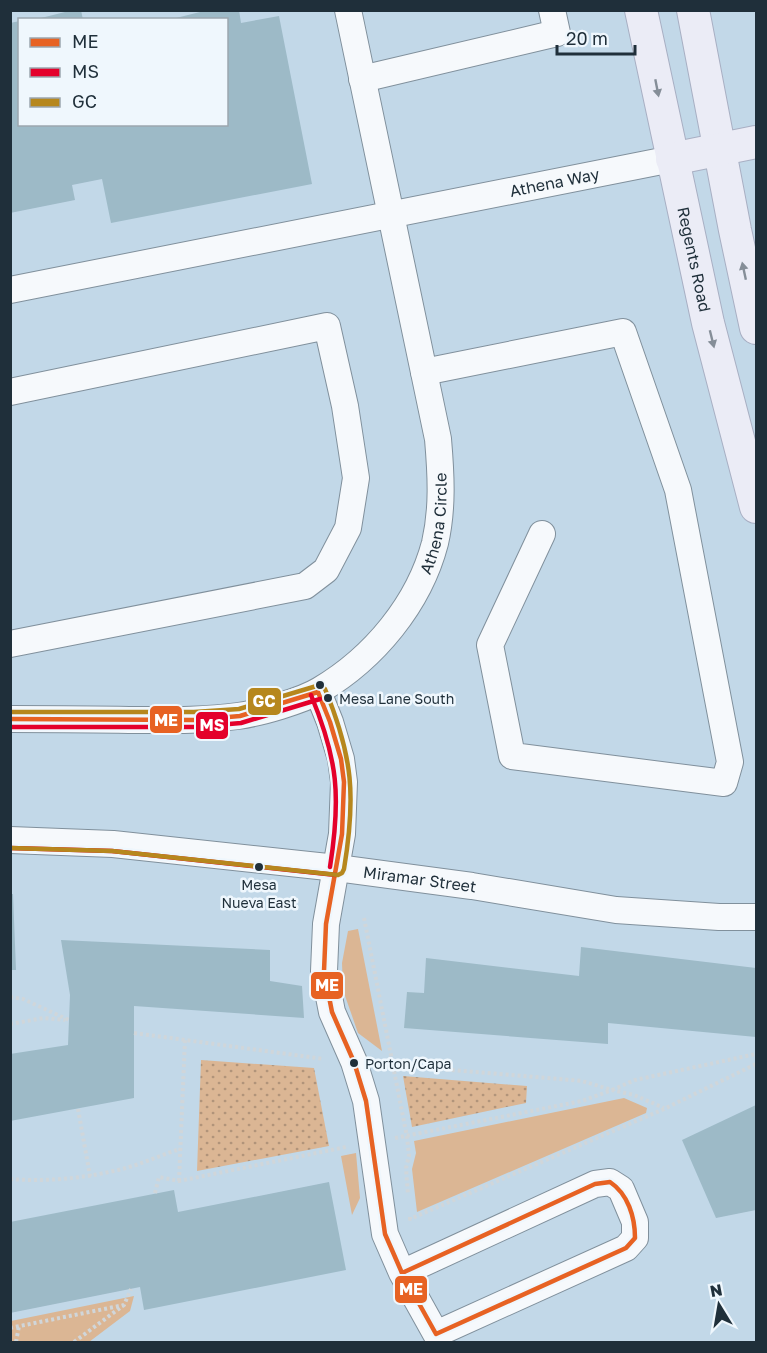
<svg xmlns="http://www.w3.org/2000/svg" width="767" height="1353" viewBox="0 0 767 1353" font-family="'Golos Text',sans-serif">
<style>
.green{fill:#dbb694}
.park{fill:url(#park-dots)}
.building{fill:#9dbac7}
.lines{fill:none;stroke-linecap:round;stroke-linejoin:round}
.minor-casing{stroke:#80909c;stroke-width:28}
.major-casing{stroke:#a8afc3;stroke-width:34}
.path{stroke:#d0d6da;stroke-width:4;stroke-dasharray:3 3;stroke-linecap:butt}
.minor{stroke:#f6f9fc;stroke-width:26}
.major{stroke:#ebecf6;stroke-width:32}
.bus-1-casing{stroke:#eff7fd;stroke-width:9}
.bus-2-casing{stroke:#eff7fd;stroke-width:9}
.bus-3-casing{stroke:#eff7fd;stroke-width:9}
.bus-1{stroke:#e76223;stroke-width:4.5}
.bus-2{stroke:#e4002b;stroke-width:4.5}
.bus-3{stroke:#b6871d;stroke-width:4.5}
.oneway{fill:#858e98}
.bus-dot{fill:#1f2f3a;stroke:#eff7fd;stroke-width:2}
.labels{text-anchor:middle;stroke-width:5;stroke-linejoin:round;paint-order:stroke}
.bus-label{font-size:14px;fill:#1f2f3a;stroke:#eff7fd;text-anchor:start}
.street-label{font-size:16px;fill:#1f2f3a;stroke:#eff7fd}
.line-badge{stroke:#eff7fd;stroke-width:2}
.badge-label{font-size:16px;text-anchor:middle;font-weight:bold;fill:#fff}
</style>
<defs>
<pattern id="park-dots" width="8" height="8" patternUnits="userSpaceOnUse" patternTransform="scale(1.5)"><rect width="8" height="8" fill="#dbb694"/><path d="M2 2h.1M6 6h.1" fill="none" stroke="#b1947a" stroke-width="1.8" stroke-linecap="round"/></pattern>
</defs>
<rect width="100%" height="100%" fill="#c2d8e8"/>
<path class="green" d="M 358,929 L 382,1051 L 358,1033 L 343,990 L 342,963 L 348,931 Z
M 624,1098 L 647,1108 L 646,1113 L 417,1212 L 412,1169 L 416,1153 L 414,1141 Z
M 356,1153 L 360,1198 L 352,1215 L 341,1156 Z
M 134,1296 L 130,1311 L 89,1342 L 11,1342 L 11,1321 Z"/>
<path class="park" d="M 201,1060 L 314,1068 L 329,1146 L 197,1171 Z
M 403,1076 L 527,1086 L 526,1103 L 412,1127 Z"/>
<path class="building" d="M 73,10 L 81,10 L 83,20 L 33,20 Z
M 208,10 L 239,10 L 241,23 L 279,16 L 312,184 L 111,223 L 102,179 L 72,185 L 75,200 L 10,213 L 10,23 L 20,21 L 20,124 L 226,124 L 226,20 L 168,20 Z
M 10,894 L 13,894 L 16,970 L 10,970 Z
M 61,940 L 270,950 L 270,981 L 302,986 L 304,1018 L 134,1006 L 134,1098 L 10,1121 L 10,1054 L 68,1045 L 70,995 Z
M 581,947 L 756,968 L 756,1037 L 608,1023 L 608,1044 L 404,1028 L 407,992 L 424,993 L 426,958 L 579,976 Z
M 756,1105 L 756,1210 L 716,1218 L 682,1140 Z
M 329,1182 L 346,1270 L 144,1310 L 140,1287 L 10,1313 L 10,1222 L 174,1190 L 178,1212 Z"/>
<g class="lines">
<g class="minor-casing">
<g id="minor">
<path d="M 362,79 L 557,33 L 552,10"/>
<path id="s1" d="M 10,290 L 672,159"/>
<path d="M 424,372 L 623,332 L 678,490 L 730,762 L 724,783 L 512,756 L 490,645 L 542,534"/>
<path d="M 10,392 L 327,326 L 345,406 L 356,478 L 348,528 L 326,570 L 305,586 L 10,644"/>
<path d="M 318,692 L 330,722 L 341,759 L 344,782 L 342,834 L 326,924 L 324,971 L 332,1012 L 354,1062 L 366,1101 L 385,1234 L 402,1273 L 436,1334 L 626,1248 L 635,1238 L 635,1222 L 621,1189 L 610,1182 L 595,1184 L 402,1273"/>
<path id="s2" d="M 10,719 C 50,719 89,719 129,720 C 165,720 201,721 238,716 C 259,713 302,701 320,690 C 374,658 419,604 435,543 C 443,508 441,474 438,439 L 348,10"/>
<path id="s3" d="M 10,840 L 113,844 L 337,868 L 472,886 L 616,910 L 719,917 L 756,917"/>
</g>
</g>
<g class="major-casing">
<g id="major">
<path id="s4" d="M 641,10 L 708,323 L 756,507"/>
<path d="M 693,10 L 735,230 L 756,328"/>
<path d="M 672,159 L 756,142"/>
</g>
</g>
<path class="path" d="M 364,918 L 407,1137 L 409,1156 L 406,1168 L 408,1195
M 10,997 L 23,999 L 69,1020
M 10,1024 L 44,1018 L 65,1020
M 134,1033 L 324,1059
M 380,1064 L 582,1081 L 612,1090 L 635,1080 L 756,1054
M 78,1109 L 90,1176
M 395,1138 L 582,1101 L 612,1090 L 634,1095 L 664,1108
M 10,1179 C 48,1182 86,1178 122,1169 C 142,1164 161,1155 180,1149
M 179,1181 L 185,1039
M 155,1193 L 159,1177 L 179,1181 L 346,1147
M 410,1217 L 410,1219 L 664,1109 L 756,1064
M 10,1328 L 124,1305
M 16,1342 L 19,1326
M 74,1342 L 124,1305 L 131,1289"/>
<use href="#minor" class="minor"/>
<use href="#major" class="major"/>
<g class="bus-1-casing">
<path id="bus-1" d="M 318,692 L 330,722 L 341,759 L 344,782 L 342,834 L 326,924 L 324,971 L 332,1012 L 354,1062 L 366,1101 L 385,1234 L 402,1273
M 10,719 L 194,720 L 240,716 L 318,692
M 610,1182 C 628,1194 635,1217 635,1238 L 626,1248 L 436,1334 L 402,1273 L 595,1184 Z"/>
</g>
<g class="bus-2-casing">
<path id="bus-2" d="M 311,695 C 338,760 341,797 330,867
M 10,727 L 194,727 L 241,723 L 320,699
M 10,848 L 112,851 L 336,875"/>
</g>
<g class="bus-3-casing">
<path id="bus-3" d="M 10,712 L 194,712 L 239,709 L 320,685 L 325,689 C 353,757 356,797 344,869 L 342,873 L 338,875 L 112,851 L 10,848"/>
</g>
<use href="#bus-1" class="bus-1"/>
<use href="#bus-2" class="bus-2"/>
<use href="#bus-3" class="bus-3"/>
</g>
<defs><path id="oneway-solid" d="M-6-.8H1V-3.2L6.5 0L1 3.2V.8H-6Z" transform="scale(1.5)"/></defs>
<g class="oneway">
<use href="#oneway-solid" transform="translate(657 88) rotate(79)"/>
<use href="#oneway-solid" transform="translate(744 271) rotate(-102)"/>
<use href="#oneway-solid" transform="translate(712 339) rotate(76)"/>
</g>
<g class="bus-dot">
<circle cx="320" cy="685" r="5"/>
<circle cx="328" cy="698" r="5"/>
<circle cx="259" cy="867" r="5"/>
<circle cx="354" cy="1063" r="5"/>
</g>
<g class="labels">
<g class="bus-label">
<text x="339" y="704">Mesa Lane South</text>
<text x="259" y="890" text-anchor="middle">Mesa<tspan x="259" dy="18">Nueva East</tspan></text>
<text x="365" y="1069">Porton/Capa</text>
</g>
<g class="street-label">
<text dy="6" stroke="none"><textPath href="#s1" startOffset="555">Athena Way</textPath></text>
<text dy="6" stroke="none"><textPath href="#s4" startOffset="255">Regents Road</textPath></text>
<text dy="6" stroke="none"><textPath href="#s2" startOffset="525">Athena Circle</textPath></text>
<text dy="6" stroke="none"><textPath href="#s3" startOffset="412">Miramar Street</textPath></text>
</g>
</g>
<g class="line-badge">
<rect x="247" y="687" width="35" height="29" rx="6" fill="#b6871d"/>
<rect x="149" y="705" width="34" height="29" rx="6" fill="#e76223"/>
<rect x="195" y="711" width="34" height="29" rx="6" fill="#e4002b"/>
<rect x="310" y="971" width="34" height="29" rx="6" fill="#e76223"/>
<rect x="394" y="1275" width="34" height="29" rx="6" fill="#e76223"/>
</g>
<g class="badge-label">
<text x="264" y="707">GC</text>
<text x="166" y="726">ME</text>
<text x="212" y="731">MS</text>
<text x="327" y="991">ME</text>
<text x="411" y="1295">ME</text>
</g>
<rect width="767" height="1353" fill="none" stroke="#1f2f3a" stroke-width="24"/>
<rect x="18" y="18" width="210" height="108" fill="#eff7fd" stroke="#9ca7af" stroke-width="1.5"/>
<rect x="30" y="38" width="30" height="9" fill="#e76223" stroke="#9ca7af" stroke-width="1.5"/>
<text x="72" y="48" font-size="18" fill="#1f2f3a">ME</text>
<rect x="30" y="68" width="30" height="9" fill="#e4002b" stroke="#9ca7af" stroke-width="1.5"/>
<text x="72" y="78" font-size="18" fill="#1f2f3a">MS</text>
<rect x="30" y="98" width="30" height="9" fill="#b6871d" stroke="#9ca7af" stroke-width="1.5"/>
<text x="72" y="108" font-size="18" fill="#1f2f3a">GC</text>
<g transform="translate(719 1305) rotate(349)" stroke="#eff7fd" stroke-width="4.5" paint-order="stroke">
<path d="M0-4.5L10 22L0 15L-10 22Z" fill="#1f2f3a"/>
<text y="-9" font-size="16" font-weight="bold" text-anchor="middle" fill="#1f2f3a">N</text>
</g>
<path d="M557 45v9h78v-9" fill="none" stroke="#1f2f3a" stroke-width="3"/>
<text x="566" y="45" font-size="18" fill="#1f2f3a" stroke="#eff7fd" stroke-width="4.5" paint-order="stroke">20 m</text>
</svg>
